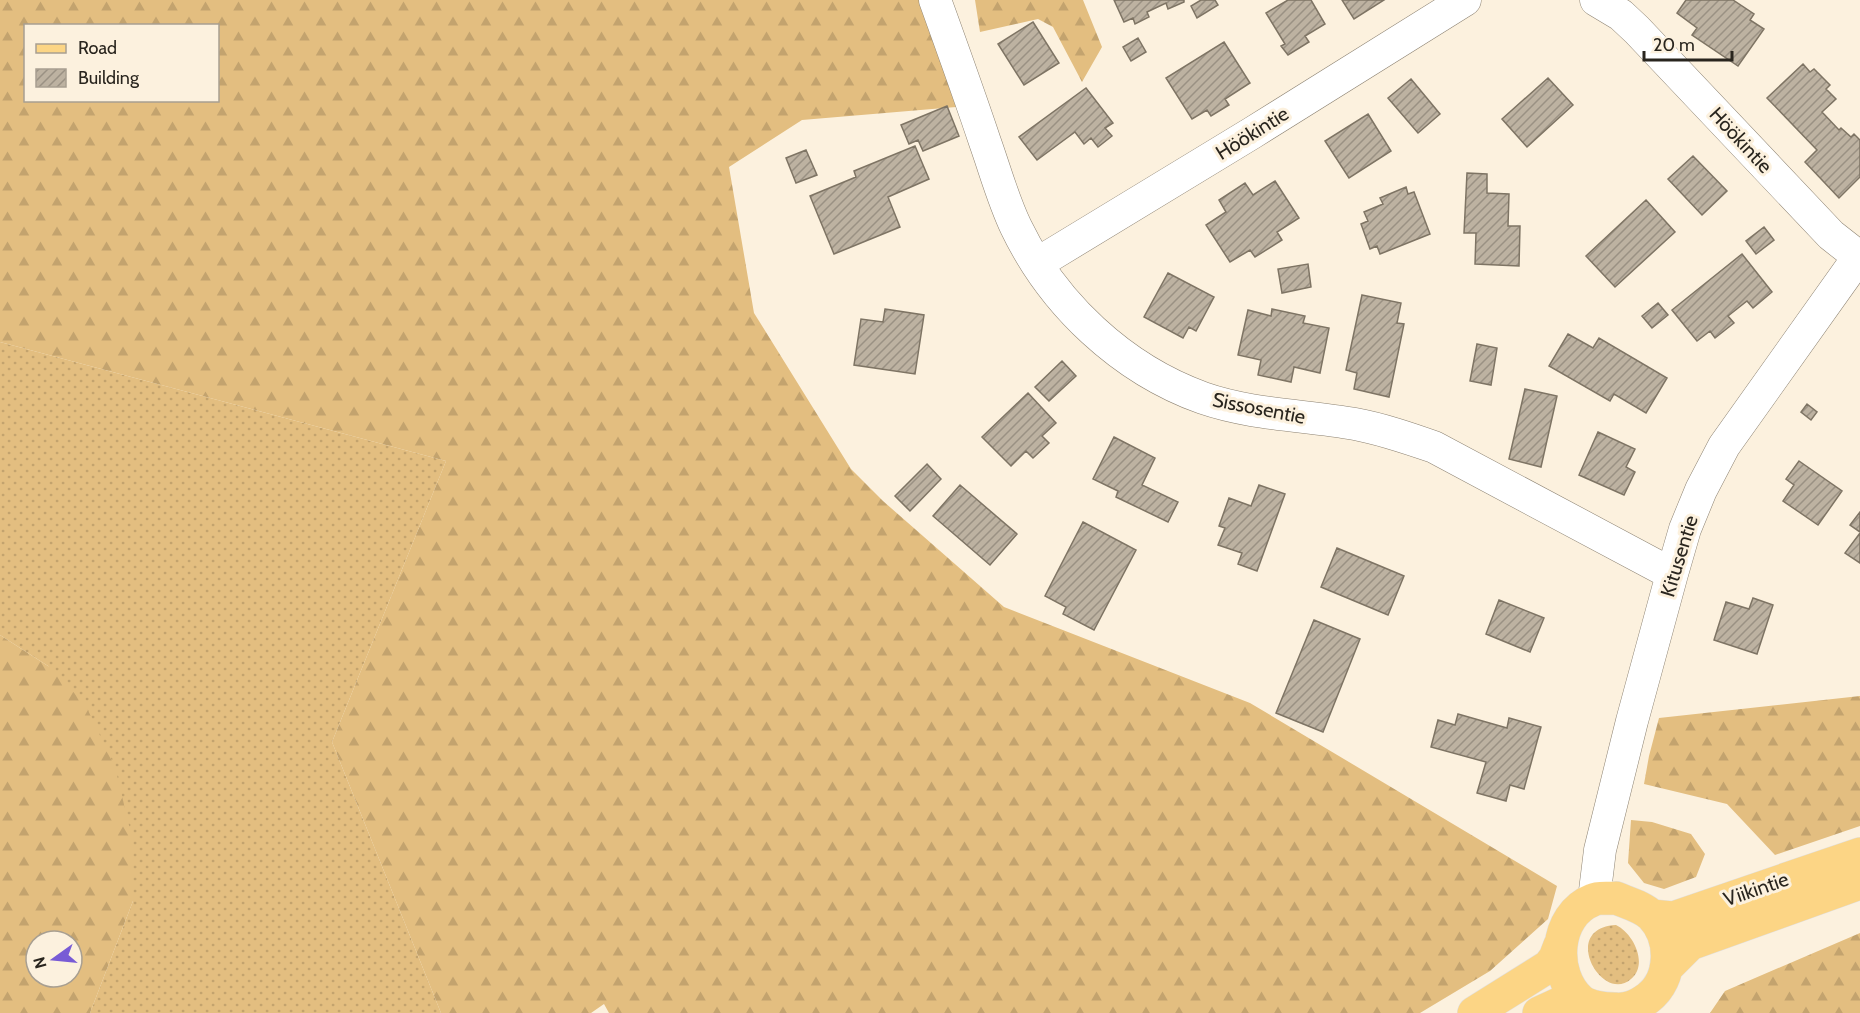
<svg xmlns="http://www.w3.org/2000/svg" width="1860" height="1013" viewBox="0 0 1860 1013" font-family="Cabin,sans-serif">
<style>
.grass{fill:url(#grass-dots)}
.forest{fill:url(#forest-firs);fill-rule:evenodd}
.building{fill:url(#building-hatch);stroke:#7e7464;stroke-width:1.5}
.lines{fill:none;stroke-linecap:round;stroke-linejoin:round}
.street-casing{stroke:#8c8272;stroke-width:33}
.primary-casing{stroke:#e1e0e0;stroke-width:34}
.street{stroke:#fff;stroke-width:32}
.primary{stroke:#fcd585;stroke-width:33}
.labels{text-anchor:middle;stroke-width:6;stroke-linejoin:round;paint-order:stroke}
.street-label{font-size:20px;fill:#29251e;stroke:#fcf1de}
</style>
<defs>
<pattern id="grass-dots" width="8" height="8" patternUnits="userSpaceOnUse" patternTransform="scale(1.5)"><rect width="8" height="8" fill="#e3be80"/><path d="M2 2h.1M6 6h.1" fill="none" stroke="#c3a36e" stroke-width="1.8" stroke-linecap="round"/></pattern>
<pattern id="forest-firs" width="22" height="20" patternUnits="userSpaceOnUse" patternTransform="scale(1.5)"><rect width="22" height="20" fill="#e3be80"/><path d="M5 1l3.5 6h-7zM16 11l3.5 6h-7z" fill="#c3a36e"/></pattern>
<pattern id="building-hatch" width="6" height="6" patternUnits="userSpaceOnUse" patternTransform="scale(1.5)"><rect width="6" height="6" fill="#bdb2a1"/><path d="M-1 1l2-2M0 6l6-6M5 7l2-2" fill="none" stroke="#9a9183"/></pattern>
</defs>
<rect width="100%" height="100%" fill="#fcf1de"/>
<path class="grass" d="M 0,342 L 446,461 L 332,742 L 441,1013 L 90,1013 L 133,901 L 48,666 L 0,635 Z
M 1616,925 C 1633,933 1649,964 1631,979 C 1602,1005 1559,928 1616,925 Z"/>
<path class="forest" d="M 0,0 L 921,0 L 956,107 L 802,120 L 729,167 L 754,313 L 851,469 L 883,501 L 1004,607 L 1250,703 L 1557,886 L 1548,919 L 1490,971 L 1420,1013 L 609,1013 L 604,1004 L 591,1013 L 441,1013 L 332,742 L 446,461 L 0,342 ZM 26,26 L 218,26 L 218,100 L 26,100 Z
M 975,0 L 1083,0 L 1102,47 L 1082,82 L 1053,27 L 1038,19 L 980,32 Z
M 0,635 L 48,666 L 85,704 L 115,767 L 133,842 L 133,901 L 90,1013 L 0,1013 ZM 36,941 L 72,941 L 72,977 L 36,977 Z
M 1860,696 L 1860,826 L 1775,855 L 1727,804 L 1644,784 L 1649,756 L 1659,718 Z
M 1631,820 L 1652,822 L 1691,834 L 1705,854 L 1696,877 L 1664,889 L 1644,883 L 1628,863 Z
M 1860,933 L 1860,1013 L 1710,1013 L 1725,991 Z"/>
<path class="building" d="M 1114,0 L 1184,0 L 1184,2 L 1168,9 L 1166,3 L 1147,12 L 1149,17 L 1135,24 L 1133,18 L 1124,22 Z
M 1201,0 L 1215,0 L 1218,5 L 1197,18 L 1191,6 Z
M 1288,0 L 1311,0 L 1325,24 L 1305,36 L 1309,42 L 1288,55 L 1281,46 L 1285,44 L 1266,13 Z
M 1342,0 L 1384,0 L 1354,19 Z
M 1686,0 L 1733,0 L 1754,14 L 1750,20 L 1764,29 L 1738,66 L 1692,35 L 1697,28 L 1677,13 Z
M 1033,22 L 1059,63 L 1024,85 L 998,44 Z
M 1138,38 L 1146,52 L 1131,61 L 1123,47 Z
M 1224,42 L 1250,83 L 1225,99 L 1229,105 L 1211,116 L 1207,110 L 1192,119 L 1166,78 Z
M 1803,64 L 1810,72 L 1814,69 L 1830,85 L 1826,89 L 1836,99 L 1822,112 L 1839,130 L 1841,128 L 1851,137 L 1854,134 L 1860,140 L 1860,177 L 1839,198 L 1805,162 L 1817,150 L 1767,98 Z
M 1548,78 L 1573,105 L 1527,147 L 1502,119 Z
M 1411,79 L 1440,114 L 1418,133 L 1388,98 Z
M 1086,88 L 1113,123 L 1105,128 L 1112,136 L 1098,147 L 1091,138 L 1084,144 L 1075,132 L 1037,160 L 1019,137 Z
M 947,106 L 959,136 L 923,151 L 918,140 L 909,144 L 901,125 Z
M 1368,114 L 1391,151 L 1349,178 L 1325,141 Z
M 915,146 L 929,179 L 888,197 L 900,227 L 834,254 L 810,196 L 856,177 L 854,171 Z
M 806,150 L 817,175 L 796,183 L 786,158 Z
M 1693,156 L 1727,191 L 1702,215 L 1668,179 Z
M 1467,173 L 1487,174 L 1487,193 L 1509,194 L 1508,226 L 1520,226 L 1519,266 L 1475,264 L 1476,233 L 1464,233 Z
M 1275,181 L 1299,218 L 1277,232 L 1282,240 L 1255,257 L 1250,250 L 1230,262 L 1206,225 L 1226,212 L 1219,200 L 1245,183 L 1253,195 Z
M 1406,187 L 1408,194 L 1414,192 L 1430,234 L 1380,254 L 1377,246 L 1370,249 L 1361,224 L 1368,221 L 1364,212 L 1383,204 L 1380,198 Z
M 1646,200 L 1675,232 L 1615,287 L 1586,256 Z
M 1764,227 L 1774,240 L 1756,254 L 1746,241 Z
M 1742,254 L 1772,292 L 1753,308 L 1747,301 L 1728,316 L 1734,323 L 1715,338 L 1710,331 L 1697,341 L 1672,310 Z
M 1308,264 L 1311,287 L 1282,293 L 1278,269 Z
M 1168,273 L 1214,297 L 1196,331 L 1189,327 L 1183,338 L 1144,317 Z
M 1362,295 L 1401,303 L 1397,323 L 1404,324 L 1389,397 L 1354,389 L 1357,373 L 1346,370 Z
M 1658,303 L 1668,315 L 1652,328 L 1642,316 Z
M 885,309 L 924,315 L 915,374 L 854,365 L 861,319 L 883,322 Z
M 1272,309 L 1305,316 L 1303,323 L 1329,328 L 1320,373 L 1294,367 L 1291,382 L 1258,375 L 1261,360 L 1238,355 L 1248,310 L 1271,316 Z
M 1568,334 L 1593,348 L 1599,338 L 1667,378 L 1646,413 L 1614,394 L 1610,401 L 1549,366 Z
M 1477,344 L 1497,348 L 1491,385 L 1470,381 Z
M 1062,361 L 1076,376 L 1049,401 L 1035,387 Z
M 1525,389 L 1557,396 L 1541,467 L 1509,459 Z
M 1028,393 L 1056,423 L 1042,436 L 1049,443 L 1033,458 L 1026,451 L 1011,466 L 982,437 Z
M 1807,404 L 1817,412 L 1811,420 L 1801,412 Z
M 1598,432 L 1635,449 L 1626,467 L 1635,472 L 1624,495 L 1579,475 Z
M 1114,437 L 1155,458 L 1142,485 L 1178,502 L 1168,522 L 1116,497 L 1118,491 L 1093,479 Z
M 1799,461 L 1842,491 L 1818,525 L 1783,501 L 1794,485 L 1786,479 Z
M 927,464 L 941,479 L 910,511 L 895,496 Z
M 960,485 L 1017,534 L 990,565 L 933,516 Z
M 1259,485 L 1285,494 L 1257,571 L 1238,564 L 1242,553 L 1218,545 L 1225,528 L 1219,526 L 1229,498 L 1251,506 Z
M 1860,512 L 1860,532 L 1850,525 Z
M 1083,522 L 1136,550 L 1094,630 L 1063,614 L 1066,607 L 1045,596 Z
M 1860,533 L 1860,563 L 1845,553 Z
M 1337,548 L 1404,576 L 1388,615 L 1321,587 Z
M 1753,598 L 1773,605 L 1757,654 L 1714,640 L 1726,602 L 1749,609 Z
M 1499,600 L 1544,618 L 1530,652 L 1486,634 Z
M 1314,620 L 1360,639 L 1323,732 L 1276,713 Z
M 1458,714 L 1507,728 L 1509,718 L 1541,727 L 1524,789 L 1510,785 L 1506,801 L 1477,793 L 1486,762 L 1431,747 L 1438,720 L 1455,725 Z"/>
<g class="lines">
<g class="street-casing">
<path id="street" d="M 935,0 C 952,47 969,94 985,142 C 995,170 1003,200 1016,227 C 1053,304 1122,369 1203,398 C 1252,415 1304,415 1355,424 C 1382,429 1408,438 1434,447 L 1672,574
M 1596,0 L 1621,15 L 1637,30 L 1831,235 L 1859,257
M 1038,263 L 1252,133 L 1465,0
M 1594,899 L 1600,850 L 1632,721 L 1672,574 L 1685,529 L 1701,490 L 1724,446 L 1860,255"/>
</g>
<g class="primary-casing">
<path id="primary" d="M 1616,898 C 1628,903 1643,907 1652,916 C 1673,938 1673,979 1648,998 C 1637,1006 1628,1010 1615,1009 C 1604,1009 1588,1007 1580,1000 C 1551,974 1554,915 1593,900 C 1599,897 1609,899 1616,898 Z
M 1652,916 L 1673,918 L 1860,854
M 1666,968 L 1690,944 L 1860,883
M 1474,1013 L 1549,966 L 1555,958 L 1560,945
M 1539,1013 L 1563,1002 L 1579,999"/>
</g>
<use href="#street" class="street"/>
<use href="#primary" class="primary"/>
</g>
<g class="labels">
<g class="street-label">
<text transform="translate(1252 133) rotate(-32)" y="7">Höökintie</text>
<text transform="translate(1741 140) rotate(47)" y="7">Höökintie</text>
<text transform="translate(1259 408) rotate(11)" y="7">Sissosentie</text>
<text transform="translate(1679 556) rotate(-73)" y="7">Kitusentie</text>
<text transform="translate(1756 889) rotate(-19)" y="7">Viikintie</text>
</g>
</g>
<rect x="24" y="24" width="195" height="78" fill="#fcf1de" stroke="#a89f91" stroke-width="1.5"/>
<rect x="36" y="44" width="30" height="9" fill="#fcd585" stroke="#a89f91" stroke-width="1.5"/>
<text x="78" y="54" font-size="18" fill="#29251e">Road</text>
<rect x="36" y="69" width="30" height="18" fill="url(#building-hatch)" stroke="#a89f91" stroke-width="1.5"/>
<text x="78" y="84" font-size="18" fill="#29251e">Building</text>
<g transform="translate(54 959) rotate(255)"><circle r="28" fill="#fcf1de" stroke="#a89f91" stroke-width="1.5"/>
<path d="M0-4.5L10 22L0 15L-10 22Z" fill="#785bd5"/>
<text y="-9" font-size="16" font-weight="bold" text-anchor="middle" fill="#29251e">N</text>
</g>
<path d="M1644 51v9h88v-9" fill="none" stroke="#29251e" stroke-width="3"/>
<text x="1653" y="51" font-size="18" fill="#29251e" stroke="#fcf1de" stroke-width="4.5" paint-order="stroke">20 m</text>
</svg>
